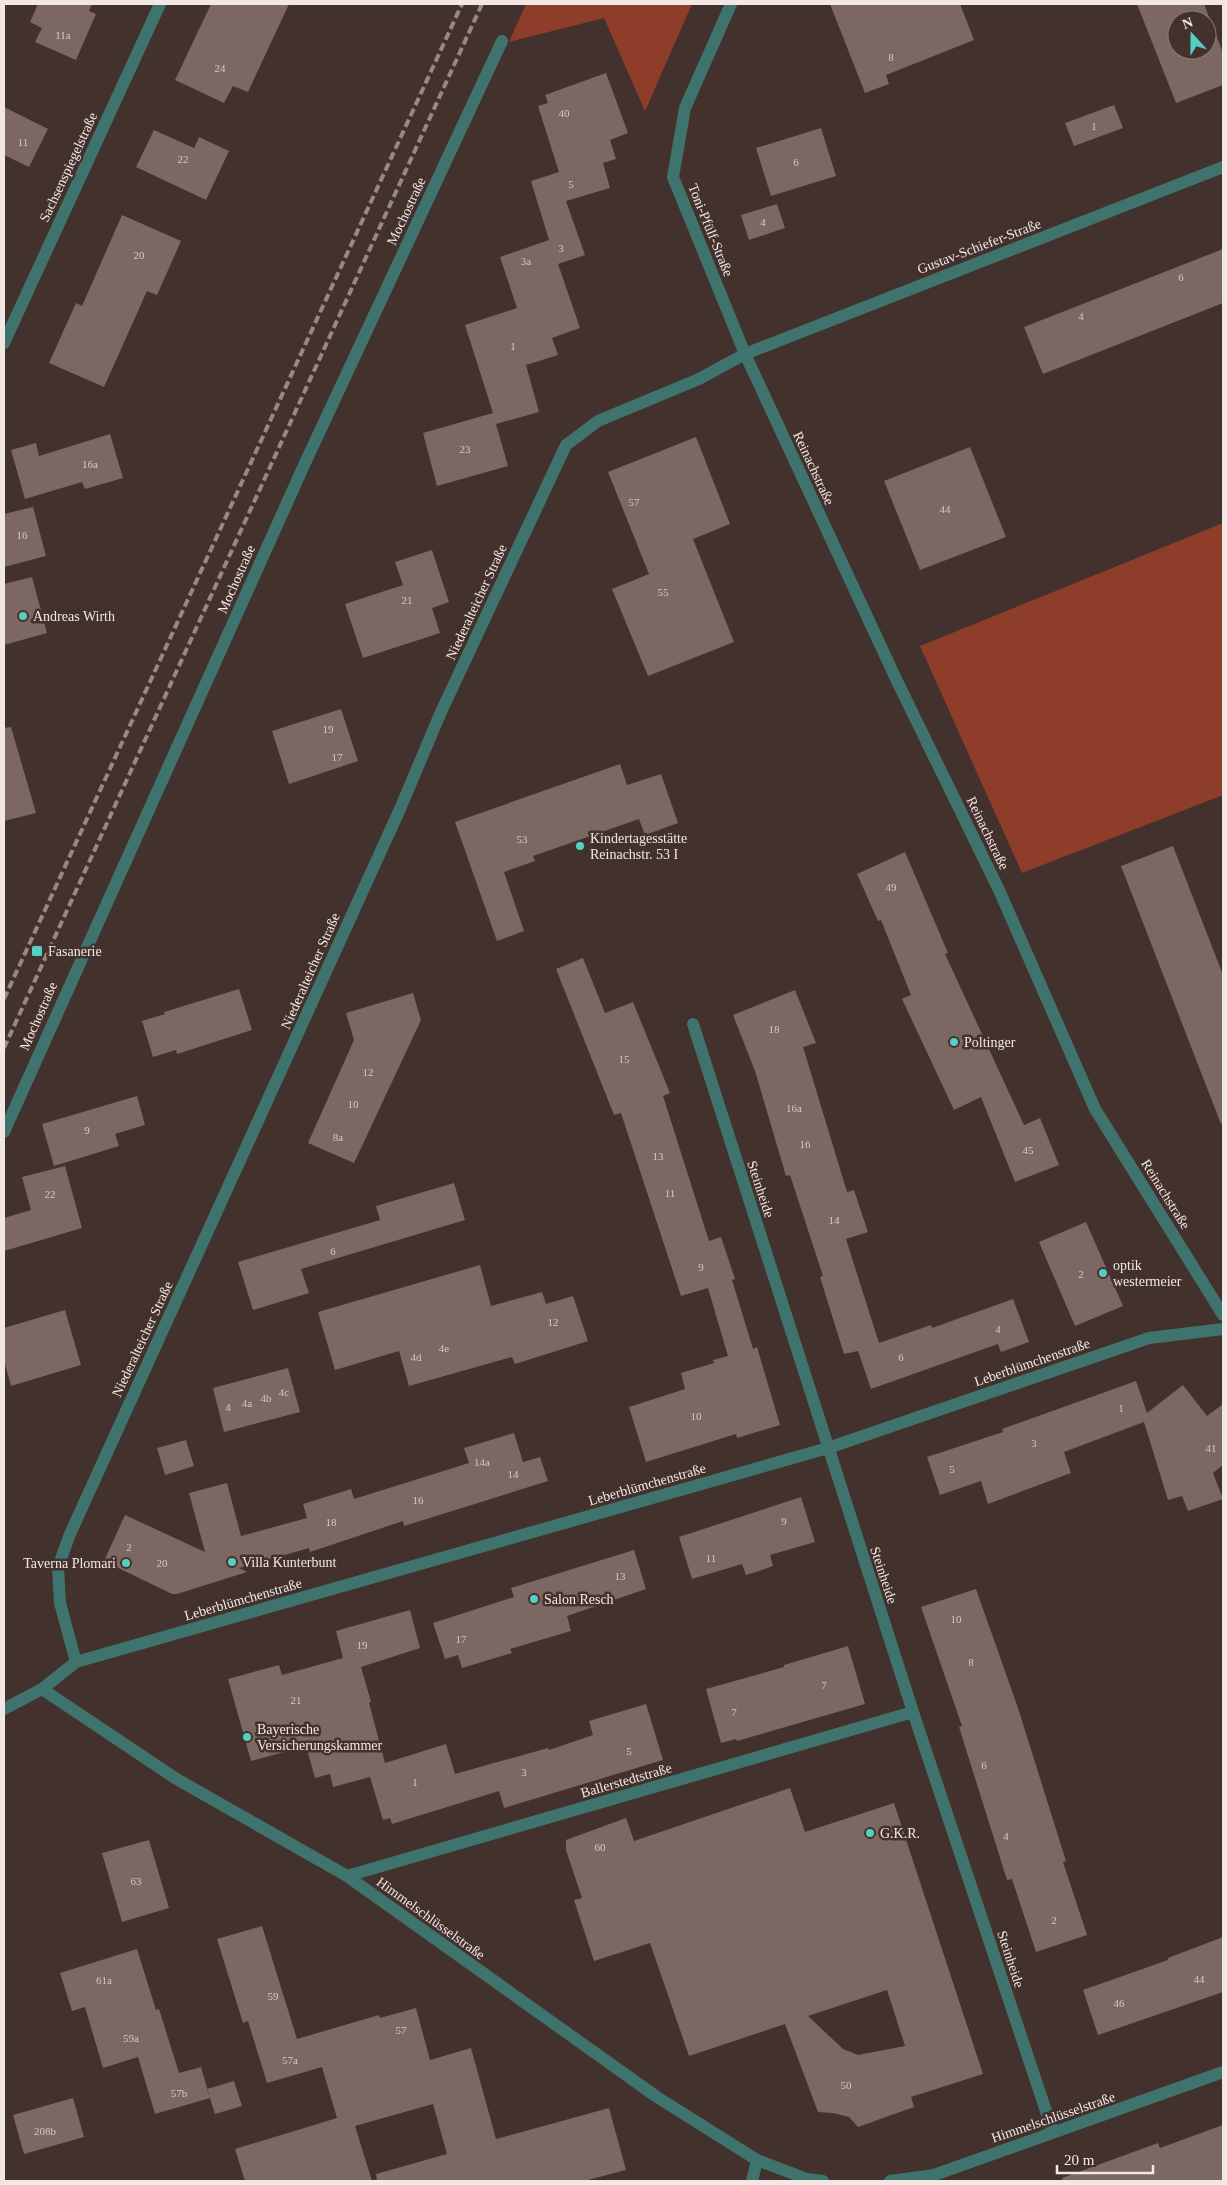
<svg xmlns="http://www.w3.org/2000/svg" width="1227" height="2185" viewBox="0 0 1227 2185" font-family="'Times New Roman',serif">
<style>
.green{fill:#8e3d2a}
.building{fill:#7c6762;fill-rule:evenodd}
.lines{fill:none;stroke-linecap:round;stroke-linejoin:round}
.minor{stroke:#3f746e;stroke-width:12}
.rail{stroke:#978884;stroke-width:4;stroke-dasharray:8 4;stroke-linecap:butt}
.poi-dot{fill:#56cec3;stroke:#43312d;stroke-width:2}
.labels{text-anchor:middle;stroke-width:5;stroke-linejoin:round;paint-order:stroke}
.number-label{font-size:11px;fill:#d5c7c4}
.street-label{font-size:14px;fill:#f3e7e4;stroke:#43312d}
.poi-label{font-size:14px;fill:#f3e7e4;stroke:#43312d;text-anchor:start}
</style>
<rect width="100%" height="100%" fill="#43312d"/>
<path class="green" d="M 526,4 L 692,4 L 645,111 L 604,18 L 509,42 Z
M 1223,523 L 1223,795 L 1022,873 L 920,646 Z"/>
<path class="building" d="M 38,4 L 92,4 L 89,11 L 96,14 L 76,60 L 35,42 L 42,28 L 30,22 Z
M 211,4 L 289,4 L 248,92 L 233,86 L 224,103 L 175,80 Z
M 830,4 L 960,4 L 974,40 L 886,75 L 889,84 L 865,93 Z
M 1137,4 L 1204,4 L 1223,53 L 1223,85 L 1176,103 ZM 1177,20 L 1207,20 L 1207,50 L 1177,50 Z
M 606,73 L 628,133 L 610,140 L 616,159 L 603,163 L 610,188 L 566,201 L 585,255 L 558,264 L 580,328 L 552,338 L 558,355 L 526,365 L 539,412 L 496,424 L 494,417 L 508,466 L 437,486 L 423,433 L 493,413 L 465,325 L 517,308 L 500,257 L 549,240 L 531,181 L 559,172 L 538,106 L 548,103 L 545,95 Z
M 1114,105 L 1123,128 L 1074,146 L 1065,123 Z
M 4,107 L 48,129 L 29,167 L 4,155 Z
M 821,128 L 836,176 L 771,196 L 756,148 Z
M 154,130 L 194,148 L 199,137 L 229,151 L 206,200 L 136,167 Z
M 777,204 L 785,228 L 749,240 L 741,215 Z
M 122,215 L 181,241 L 157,295 L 147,291 L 104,387 L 49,363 L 76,303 L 82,306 Z
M 1223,249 L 1223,303 L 1043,374 L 1024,327 Z
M 110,434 L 123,478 L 85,489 L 82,482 L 25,499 L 11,450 L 36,443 L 39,456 Z
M 696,437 L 730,524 L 693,539 L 734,642 L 648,676 L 612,589 L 649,574 L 608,472 Z
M 970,447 L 1006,537 L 920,570 L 884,481 Z
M 33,507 L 46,556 L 4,567 L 4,514 Z
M 432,550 L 449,602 L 432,608 L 440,633 L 363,658 L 345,604 L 403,585 L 395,562 Z
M 32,577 L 47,633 L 4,645 L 4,584 Z
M 341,709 L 358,761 L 289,784 L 272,731 Z
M 11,727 L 36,813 L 4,821 L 4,728 Z
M 620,764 L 627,785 L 661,774 L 678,823 L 645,835 L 639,819 L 533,856 L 535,861 L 504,872 L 524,931 L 497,941 L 455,822 Z
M 1173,846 L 1223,975 L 1223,1124 L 1221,1124 L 1121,866 Z
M 905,852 L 948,953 L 945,954 L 1024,1125 L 1040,1118 L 1059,1165 L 1015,1182 L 981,1097 L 954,1110 L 902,999 L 911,995 L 881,920 L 878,921 L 857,874 Z
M 583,958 L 605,1013 L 633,1002 L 670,1093 L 663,1096 L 709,1241 L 721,1237 L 735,1279 L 732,1280 L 753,1349 L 757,1347 L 780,1425 L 737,1438 L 736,1434 L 646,1462 L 629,1407 L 685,1389 L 681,1373 L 714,1363 L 713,1360 L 728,1356 L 708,1288 L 681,1296 L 621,1113 L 614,1115 L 556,969 Z
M 239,989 L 252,1030 L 177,1054 L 176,1050 L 153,1057 L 142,1021 L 165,1014 L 164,1012 Z
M 795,990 L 816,1043 L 803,1047 L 847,1192 L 854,1190 L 868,1232 L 846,1239 L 879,1343 L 931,1325 L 932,1328 L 1013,1299 L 1029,1342 L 1001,1352 L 998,1344 L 871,1389 L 858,1351 L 844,1354 L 820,1277 L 823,1276 L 790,1175 L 786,1176 L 755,1071 L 733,1015 Z
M 413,993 L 421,1020 L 354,1163 L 308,1143 L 354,1040 L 346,1013 Z
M 137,1096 L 145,1125 L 115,1134 L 119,1146 L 54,1166 L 42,1124 Z
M 65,1166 L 82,1228 L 4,1251 L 4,1218 L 31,1210 L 22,1177 Z
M 454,1183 L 465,1220 L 301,1269 L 309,1293 L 253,1310 L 238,1262 L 380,1220 L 376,1206 Z
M 1086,1222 L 1123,1306 L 1075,1326 L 1039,1242 Z
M 480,1265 L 491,1306 L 542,1292 L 546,1304 L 573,1296 L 588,1341 L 515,1364 L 512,1357 L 409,1386 L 399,1351 L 335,1370 L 318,1312 Z
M 65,1310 L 81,1365 L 11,1386 L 4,1360 L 4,1328 Z
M 288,1368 L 300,1412 L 224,1432 L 213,1388 Z
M 1136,1381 L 1147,1413 L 1183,1385 L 1207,1416 L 1223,1404 L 1223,1465 L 1213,1473 L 1223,1499 L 1188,1511 L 1182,1496 L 1168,1500 L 1144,1422 L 1064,1452 L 1071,1473 L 988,1504 L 981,1481 L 940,1495 L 927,1457 L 1003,1432 L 1002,1429 Z
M 514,1433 L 523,1462 L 540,1457 L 548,1481 L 404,1526 L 403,1521 L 310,1552 L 309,1548 L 239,1568 L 247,1572 L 177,1594 L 172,1594 L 104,1561 L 125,1515 L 205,1552 L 189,1493 L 227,1483 L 241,1536 L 307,1518 L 303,1504 L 351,1489 L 354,1499 L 469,1463 L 464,1448 Z
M 186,1440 L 194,1466 L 165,1475 L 157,1448 Z
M 801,1497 L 815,1542 L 770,1555 L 773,1566 L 759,1571 L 746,1575 L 742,1564 L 692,1579 L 679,1537 Z
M 634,1550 L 646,1589 L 567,1616 L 571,1631 L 510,1649 L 512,1653 L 462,1668 L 458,1655 L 445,1659 L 433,1623 L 514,1597 L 511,1588 Z
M 976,1589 L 1018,1708 L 1066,1861 L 1063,1862 L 1087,1935 L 1036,1952 L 1012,1879 L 1007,1880 L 959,1727 L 962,1726 L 921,1607 Z
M 410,1610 L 420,1648 L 361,1667 L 371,1702 L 369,1703 L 385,1763 L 446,1744 L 455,1774 L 548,1748 L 549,1750 L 593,1735 L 589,1721 L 646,1704 L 663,1760 L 504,1808 L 499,1791 L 392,1824 L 390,1818 L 383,1820 L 370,1777 L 333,1787 L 330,1774 L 315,1778 L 306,1746 L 251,1761 L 228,1679 L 279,1665 L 282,1675 L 343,1658 L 336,1631 Z
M 848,1646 L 865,1704 L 737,1741 L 736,1739 L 721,1743 L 706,1689 L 784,1667 L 784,1665 Z
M 790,1788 L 805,1832 L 894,1803 L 983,2074 L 911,2097 L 914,2107 L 858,2127 L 849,2117 L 833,2113 L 818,2112 L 785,2024 L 689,2056 L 650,1943 L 594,1961 L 574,1900 L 582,1898 L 566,1850 L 566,1840 L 626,1818 L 634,1841 ZM 887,1990 L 905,2046 L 858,2055 L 843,2049 L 808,2016 Z
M 149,1840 L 169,1908 L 122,1922 L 102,1853 Z
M 262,1926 L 297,2039 L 379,2015 L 380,2018 L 416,2008 L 430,2060 L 471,2048 L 496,2139 L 609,2108 L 626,2170 L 584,2181 L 377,2181 L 376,2174 L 447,2154 L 433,2104 L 355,2126 L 372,2181 L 245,2181 L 235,2149 L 337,2118 L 322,2067 L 267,2083 L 248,2021 L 243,2023 L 217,1939 Z
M 1223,1937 L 1223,1992 L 1098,2035 L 1083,1990 L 1168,1960 L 1168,1958 Z
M 137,1949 L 156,2010 L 159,2009 L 179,2073 L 201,2067 L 210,2098 L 155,2114 L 138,2057 L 103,2068 L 85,2007 L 72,2011 L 60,1973 Z
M 234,2081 L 242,2106 L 215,2114 L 207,2089 Z
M 73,2098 L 84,2137 L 24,2154 L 13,2115 Z
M 1223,2125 L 1223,2181 L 1063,2181 L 1062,2178 L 1158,2143 L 1160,2148 Z"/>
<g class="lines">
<path class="minor" d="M 731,4 L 685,108 L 673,177 L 745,354 L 897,681 L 999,890 L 1095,1109 L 1223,1315
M 4,343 L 160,4
M 693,1024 L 913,1712 L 1053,2132
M 4,1132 L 305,463 L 502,41
M 76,1662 L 828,1448 L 1149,1338 L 1223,1329
M 42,1689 L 76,1662 L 60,1603 L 58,1567 L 70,1534 L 400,809 L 441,712 L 566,445 L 598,421 L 699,379 L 745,354 L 1223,167
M 4,1709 L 42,1689 L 175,1778 L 347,1876 L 657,2097 L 757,2160 L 807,2179 L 823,2181
M 347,1876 L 913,1712
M 752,2181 L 757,2160
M 890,2181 L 934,2175 L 1223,2072"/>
<path class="rail" d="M 4,999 L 462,4
M 4,1048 L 482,4"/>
</g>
<g class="poi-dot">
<circle cx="23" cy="616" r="5"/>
<circle cx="580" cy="846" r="5"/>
<rect x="31" y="945" width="12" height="12" rx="2.5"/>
<circle cx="954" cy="1042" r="5"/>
<circle cx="1103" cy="1273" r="5"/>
<circle cx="232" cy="1562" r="5"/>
<circle cx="126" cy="1563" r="5"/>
<circle cx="534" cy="1599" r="5"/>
<circle cx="247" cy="1737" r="5"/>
<circle cx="870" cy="1833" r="5"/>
</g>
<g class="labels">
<g class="number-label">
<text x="63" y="39">11a</text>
<text x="891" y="61">8</text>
<text x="220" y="72">24</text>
<text x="564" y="117">40</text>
<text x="1094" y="130">1</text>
<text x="23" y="146">11</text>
<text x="183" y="163">22</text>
<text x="796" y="166">6</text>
<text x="571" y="188">5</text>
<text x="763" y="226">4</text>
<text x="561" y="252">3</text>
<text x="139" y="259">20</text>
<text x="526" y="265">3a</text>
<text x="1181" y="281">6</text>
<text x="1081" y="320">4</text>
<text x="513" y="350">1</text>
<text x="465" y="453">23</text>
<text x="90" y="468">16a</text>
<text x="634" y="506">57</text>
<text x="945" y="513">44</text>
<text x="22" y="539">16</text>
<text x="663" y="596">55</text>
<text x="407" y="604">21</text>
<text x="328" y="733">19</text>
<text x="337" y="761">17</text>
<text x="522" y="843">53</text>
<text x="891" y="891">49</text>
<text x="774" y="1033">18</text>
<text x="624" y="1063">15</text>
<text x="368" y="1076">12</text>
<text x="353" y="1108">10</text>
<text x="794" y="1112">16a</text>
<text x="87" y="1134">9</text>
<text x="338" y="1141">8a</text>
<text x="805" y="1148">16</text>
<text x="1028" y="1154">45</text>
<text x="658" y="1160">13</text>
<text x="670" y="1197">11</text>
<text x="50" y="1198">22</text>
<text x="834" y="1224">14</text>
<text x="333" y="1255">6</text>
<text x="701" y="1271">9</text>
<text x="1081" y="1278">2</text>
<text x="553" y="1326">12</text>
<text x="998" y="1333">4</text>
<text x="444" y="1352">4e</text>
<text x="416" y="1361">4d</text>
<text x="901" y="1361">6</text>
<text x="284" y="1396">4c</text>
<text x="266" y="1402">4b</text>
<text x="247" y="1407">4a</text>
<text x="228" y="1411">4</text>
<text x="1121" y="1412">1</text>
<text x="696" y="1420">10</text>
<text x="1034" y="1447">3</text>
<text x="1211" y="1452">41</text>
<text x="482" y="1466">14a</text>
<text x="952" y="1473">5</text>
<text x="513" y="1478">14</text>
<text x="418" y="1504">16</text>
<text x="784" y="1525">9</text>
<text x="331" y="1526">18</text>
<text x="129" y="1551">2</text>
<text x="711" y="1562">11</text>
<text x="162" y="1567">20</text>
<text x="620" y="1580">13</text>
<text x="956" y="1623">10</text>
<text x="461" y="1643">17</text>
<text x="362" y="1649">19</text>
<text x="971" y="1666">8</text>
<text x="824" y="1689">7</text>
<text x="296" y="1704">21</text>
<text x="734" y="1716">7</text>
<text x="629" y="1755">5</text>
<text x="984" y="1769">6</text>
<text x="524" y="1776">3</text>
<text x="415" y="1786">1</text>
<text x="1006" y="1840">4</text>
<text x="600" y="1851">60</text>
<text x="136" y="1885">63</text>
<text x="1054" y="1924">2</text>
<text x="1199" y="1983">44</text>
<text x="104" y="1984">61a</text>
<text x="273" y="2000">59</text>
<text x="1119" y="2007">46</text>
<text x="401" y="2034">57</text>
<text x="131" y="2042">59a</text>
<text x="290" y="2064">57a</text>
<text x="846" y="2089">50</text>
<text x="179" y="2097">57b</text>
<text x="45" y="2135">208b</text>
</g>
<g class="street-label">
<text transform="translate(68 167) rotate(-65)" y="5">Sachsenspiegelstraße</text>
<text transform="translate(406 211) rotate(-65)" y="5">Mochostraße</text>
<text transform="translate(711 230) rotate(68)" y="5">Toni-Pfülf-Straße</text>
<text transform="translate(979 246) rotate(-21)" y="5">Gustav-Schiefer-Straße</text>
<text transform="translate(814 468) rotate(65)" y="5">Reinachstraße</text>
<text transform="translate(236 579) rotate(-66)" y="5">Mochostraße</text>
<text transform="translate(476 602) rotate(-65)" y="5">Niederalteicher Straße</text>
<text transform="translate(988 833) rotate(64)" y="5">Reinachstraße</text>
<text transform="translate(310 971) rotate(-66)" y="5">Niederalteicher Straße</text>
<text transform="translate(38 1016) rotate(-66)" y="5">Mochostraße</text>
<text transform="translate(761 1189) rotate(72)" y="5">Steinheide</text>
<text transform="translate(1166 1194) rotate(58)" y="5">Reinachstraße</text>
<text transform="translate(142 1339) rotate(-65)" y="5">Niederalteicher Straße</text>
<text transform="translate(1032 1362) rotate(-19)" y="5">Leberblümchenstraße</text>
<text transform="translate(647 1484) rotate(-16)" y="5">Leberblümchenstraße</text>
<text transform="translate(884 1575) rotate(72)" y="5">Steinheide</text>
<text transform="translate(243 1599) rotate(-16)" y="5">Leberblümchenstraße</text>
<text transform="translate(626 1780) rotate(-16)" y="5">Ballerstedtstraße</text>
<text transform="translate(431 1918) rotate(36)" y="5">Himmelschlüsselstraße</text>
<text transform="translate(1011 1959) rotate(72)" y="5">Steinheide</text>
<text transform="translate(1053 2117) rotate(-19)" y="5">Himmelschlüsselstraße</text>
</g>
<g class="poi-label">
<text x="33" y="621">Andreas Wirth</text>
<text x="590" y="843">Kindertagesstätte<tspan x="590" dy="16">Reinachstr. 53 I</tspan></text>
<text x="48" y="956">Fasanerie</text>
<text x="964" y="1047">Poltinger</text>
<text x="1113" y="1270">optik<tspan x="1113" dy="16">westermeier</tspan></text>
<text x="242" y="1567">Villa Kunterbunt</text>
<text x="116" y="1568" text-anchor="end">Taverna Plomari</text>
<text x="544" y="1604">Salon Resch</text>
<text x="257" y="1734">Bayerische<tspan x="257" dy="16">Versicherungskammer</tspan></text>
<text x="880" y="1838">G.K.R.</text>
</g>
</g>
<rect width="1227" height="2185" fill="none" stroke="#f3e7e4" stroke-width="10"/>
<g transform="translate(1192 35) rotate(339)"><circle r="24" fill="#43312d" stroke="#897a76"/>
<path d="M0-4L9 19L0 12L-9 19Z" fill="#56cec3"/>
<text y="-8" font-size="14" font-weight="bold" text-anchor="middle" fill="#f3e7e4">N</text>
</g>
<path d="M1057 2165v8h96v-8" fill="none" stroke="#f3e7e4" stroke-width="2.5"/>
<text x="1064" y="2165" font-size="15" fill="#f3e7e4" stroke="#43312d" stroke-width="4" paint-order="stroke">20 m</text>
</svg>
